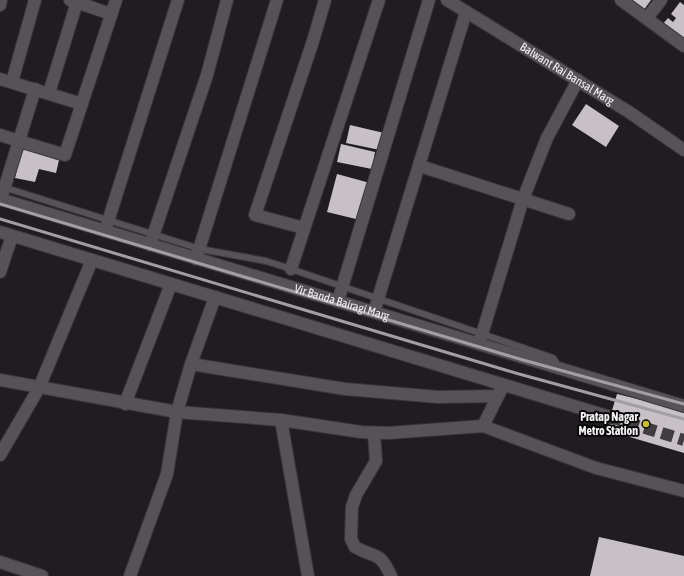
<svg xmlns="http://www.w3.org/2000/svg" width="684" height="576" viewBox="0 0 684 576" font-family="'Asap Condensed',sans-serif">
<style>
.building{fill:#c7c1c7}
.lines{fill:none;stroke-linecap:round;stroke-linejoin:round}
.secondary-tunnel{stroke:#413c41;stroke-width:12;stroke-dasharray:12 6;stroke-linecap:butt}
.lane-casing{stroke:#39363a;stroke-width:8}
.street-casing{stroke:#39363a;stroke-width:14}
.secondary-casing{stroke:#39363a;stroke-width:14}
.lane{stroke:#575257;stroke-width:6}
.street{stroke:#575257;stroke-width:12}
.secondary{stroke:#575257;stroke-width:12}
.rail{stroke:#a29ea2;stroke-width:3}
.poi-dot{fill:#cbba39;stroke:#090809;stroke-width:1.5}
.labels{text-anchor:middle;stroke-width:4;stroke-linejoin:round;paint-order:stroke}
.street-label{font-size:12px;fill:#f5f2f6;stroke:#090809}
.poi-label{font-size:12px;font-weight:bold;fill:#f5f2f6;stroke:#090809;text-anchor:end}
</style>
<rect width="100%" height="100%" fill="#211c21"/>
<path class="building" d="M 628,0 L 651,0 L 643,11 Z
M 680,2 L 684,5 L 684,39 L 662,25 L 668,18 L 673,22 L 676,18 L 671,14 Z
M 586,104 L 619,126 L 606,147 L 572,125 Z
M 350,125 L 384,133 L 380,150 L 346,143 Z
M 341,144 L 375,152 L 372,169 L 337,162 Z
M 22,147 L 60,156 L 56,173 L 39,169 L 35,182 L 15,178 Z
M 337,174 L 370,183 L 360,220 L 327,212 Z
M 617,394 L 684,410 L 684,453 L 606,430 Z
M 599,537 L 684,556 L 684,576 L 590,576 Z"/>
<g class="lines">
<path class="secondary-tunnel" d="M 610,417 L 684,440"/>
<g class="lane-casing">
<path id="lane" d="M 3,187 L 200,249 L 266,261 L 291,269 L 553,358 L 559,367"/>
</g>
<g class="street-casing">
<g id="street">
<path d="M 70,0 L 111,14"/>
<path id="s1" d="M 447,0 L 629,112 L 684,150"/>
<path d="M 621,0 L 684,46"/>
<path d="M 0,5 L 1,0"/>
<path d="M 647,18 L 661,0"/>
<path d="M 0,79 L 82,104"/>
<path d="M 12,82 L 35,0"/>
<path d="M 49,93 L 77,2"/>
<path d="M 0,135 L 19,141 L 35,89"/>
<path d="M 420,166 L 569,214"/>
<path d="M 1,199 L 19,141 L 65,155 L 116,0"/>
<path d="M 304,228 L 255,215 L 313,41 L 325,0"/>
<path d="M 105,231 L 178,0"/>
<path d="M 150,245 L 207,75 L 227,0"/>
<path d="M 196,259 L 277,0"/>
<path d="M 291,269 L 379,0"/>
<path d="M 0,272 L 12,236"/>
<path d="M 338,301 L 429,0"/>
<path d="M 374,312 L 466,12"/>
<path d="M 479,344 L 523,199 L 547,138 L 578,80"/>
<path d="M 191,364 L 345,389 L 438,397 L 498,396"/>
<path d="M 0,380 L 177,412 L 281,420 L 361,432 L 388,433 L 483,426 L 596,468 L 684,491"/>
<path d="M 125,404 L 171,284"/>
<path d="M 281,420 L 308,576"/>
<path d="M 483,426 L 501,390"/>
<path d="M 374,433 L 376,461 L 356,495 L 352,507 L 351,539 L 355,547 C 376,559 379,550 391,576"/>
<path d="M 0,455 L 39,388 L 92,260"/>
<path d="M 0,562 L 42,576"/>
<path d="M 130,576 L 167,474 L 177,412 L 191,364 L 215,297"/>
</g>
</g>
<g class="secondary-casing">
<g id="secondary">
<path id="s2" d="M 0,199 L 684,406"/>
<path d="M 0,232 L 610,417"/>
</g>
</g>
<use href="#lane" class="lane"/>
<use href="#street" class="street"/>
<use href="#secondary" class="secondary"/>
<path class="rail" d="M 0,204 L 523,360 L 684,404
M 0,219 L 519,374 L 684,419"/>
</g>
<circle class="poi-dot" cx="646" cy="424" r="4"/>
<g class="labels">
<g class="street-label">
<text dy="4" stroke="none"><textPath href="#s1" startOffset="141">Balwant Rai Bansal Marg</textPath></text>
<text dy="4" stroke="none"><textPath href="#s2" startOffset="357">Vir Banda Bairagi Marg</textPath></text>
</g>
<g class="poi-label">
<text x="638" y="421">Pratap Nagar<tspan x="638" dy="14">Metro Station</tspan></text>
</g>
</g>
</svg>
